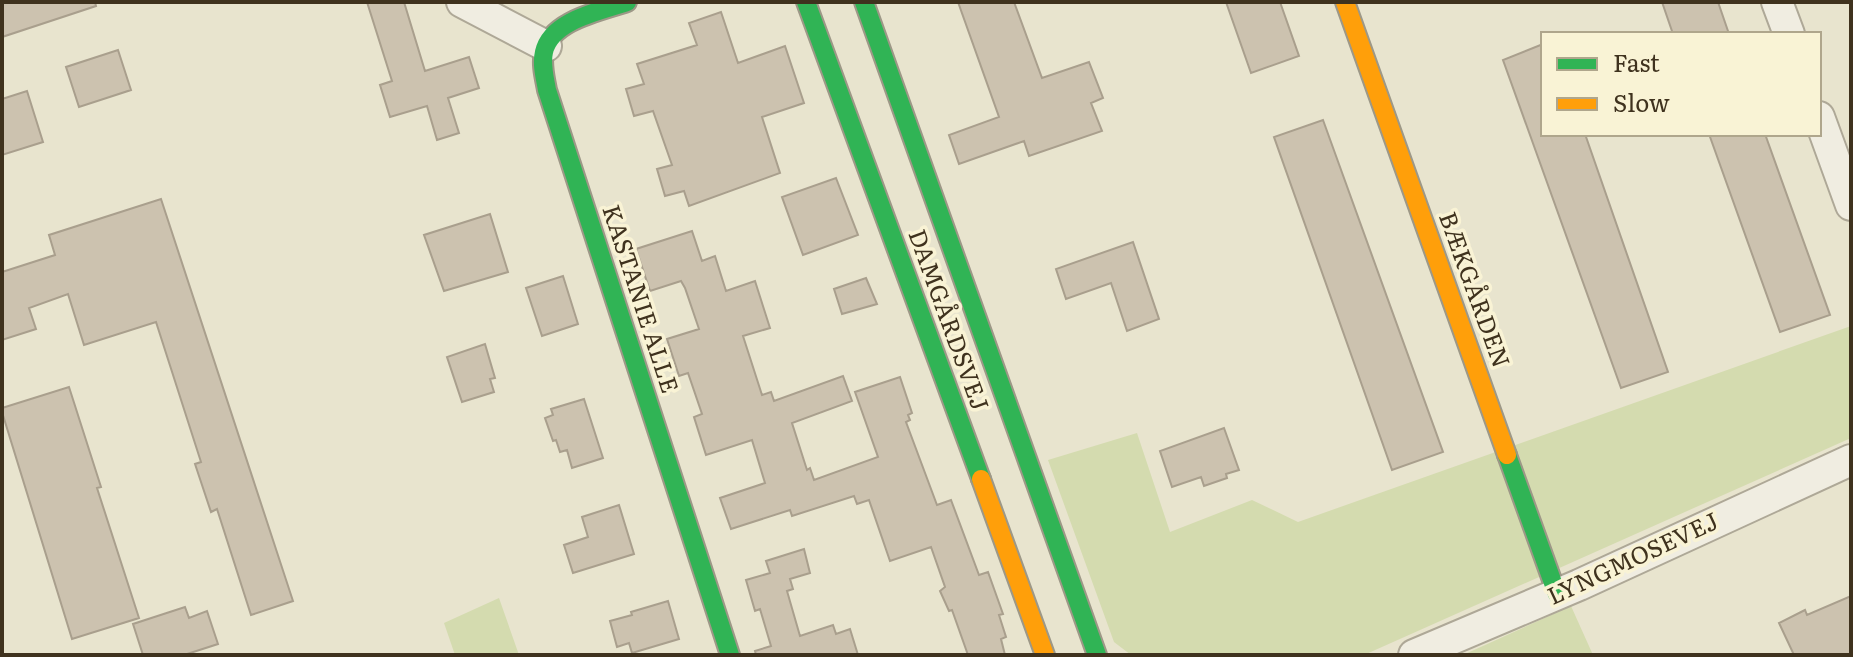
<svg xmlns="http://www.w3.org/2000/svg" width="1853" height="657" viewBox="0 0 1853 657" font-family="Literata,serif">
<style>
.green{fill:#d4dbaf}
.building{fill:#ccc2af;stroke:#a99f8d;stroke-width:2}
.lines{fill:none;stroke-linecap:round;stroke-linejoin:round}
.street-casing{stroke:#aea897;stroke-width:34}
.fast-casing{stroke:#9d9887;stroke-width:22}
.slow-casing{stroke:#9d9887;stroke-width:22}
.street{stroke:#f0ede1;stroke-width:30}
.fast{stroke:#30b455;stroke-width:18}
.slow{stroke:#ff9f0a;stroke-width:18}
.labels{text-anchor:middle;stroke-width:7;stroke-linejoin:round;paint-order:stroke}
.street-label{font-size:24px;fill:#3f321e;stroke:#f9f3d5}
</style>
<rect width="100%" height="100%" fill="#e8e4ce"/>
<path class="green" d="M 1851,326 L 1851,438 L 1364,655 L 1131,655 L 1114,642 L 1048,460 L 1137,433 L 1170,532 L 1252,500 L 1298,522 Z
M 499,598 L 519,655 L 455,655 L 444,623 Z
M 1571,606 L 1593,655 L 1463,655 Z"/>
<path class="building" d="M 2,2 L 95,2 L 96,6 L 2,37 Z
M 367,2 L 404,2 L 425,71 L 469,57 L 479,88 L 448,98 L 459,133 L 437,140 L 427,106 L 390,117 L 380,85 L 392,81 Z
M 958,2 L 1014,2 L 1042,78 L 1089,62 L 1103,98 L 1091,103 L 1102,131 L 1029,156 L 1024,141 L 959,164 L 949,135 L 999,117 Z
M 1226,2 L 1280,2 L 1299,56 L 1251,73 Z
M 1662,2 L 1718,2 L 1729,34 L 1673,34 Z
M 721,12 L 738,63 L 785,46 L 804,103 L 762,117 L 780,173 L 689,206 L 684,191 L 665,196 L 657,169 L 672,165 L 653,111 L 634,116 L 626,89 L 644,84 L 637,64 L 697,45 L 689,23 Z
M 1543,44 L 1543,134 L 1585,134 L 1668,372 L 1621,388 L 1503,60 Z
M 118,50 L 131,90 L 79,107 L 66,67 Z
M 27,91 L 43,142 L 2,155 L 2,99 Z
M 1323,120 L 1443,452 L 1392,470 L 1274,137 Z
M 1709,134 L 1765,134 L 1830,315 L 1780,332 Z
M 836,178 L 858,235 L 803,255 L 782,197 Z
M 161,199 L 293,601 L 251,615 L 217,509 L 211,512 L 195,464 L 201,462 L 156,322 L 84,345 L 68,294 L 29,308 L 36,329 L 2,340 L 2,272 L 55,255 L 49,235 Z
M 490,214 L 508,272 L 444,291 L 424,235 Z
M 692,231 L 702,261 L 715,256 L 726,291 L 755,281 L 770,328 L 743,336 L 762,395 L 771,392 L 774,401 L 843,376 L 852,401 L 792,423 L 807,470 L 810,468 L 814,480 L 878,457 L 855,392 L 900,377 L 912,413 L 908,415 L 910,420 L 906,422 L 937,505 L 951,500 L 979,575 L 988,572 L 1003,614 L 999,615 L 1006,637 L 1001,639 L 1005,655 L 968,655 L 952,610 L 949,611 L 940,591 L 945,587 L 931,547 L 890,561 L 869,500 L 857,504 L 854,496 L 792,516 L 790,510 L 731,529 L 720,498 L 765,483 L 752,440 L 706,455 L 694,417 L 702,414 L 688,373 L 679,376 L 667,339 L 699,329 L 685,288 L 681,281 L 650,291 L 636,249 Z
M 1133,242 L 1159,319 L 1127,331 L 1111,283 L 1066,299 L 1056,269 Z
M 563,276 L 578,324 L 542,336 L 526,288 Z
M 866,278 L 877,304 L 842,314 L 834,289 Z
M 485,344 L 495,378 L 490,379 L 494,392 L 462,402 L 447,357 Z
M 69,387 L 101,487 L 97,488 L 139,618 L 72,639 L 2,412 L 2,408 Z
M 584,399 L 603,458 L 572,468 L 567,450 L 560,452 L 556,440 L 553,441 L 545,418 L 553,415 L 551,409 Z
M 1224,428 L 1239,470 L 1226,474 L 1227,478 L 1204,486 L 1201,477 L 1172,487 L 1160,451 Z
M 619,505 L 634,554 L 573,573 L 564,545 L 588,537 L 582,517 Z
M 804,549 L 810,573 L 790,579 L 793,589 L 787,591 L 800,636 L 833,625 L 836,634 L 850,629 L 858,655 L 756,655 L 755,651 L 771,646 L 760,609 L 755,611 L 746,580 L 770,573 L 766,561 Z
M 1851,596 L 1851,655 L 1794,655 L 1779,623 L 1805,610 L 1807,615 Z
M 668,601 L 679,639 L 632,653 L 629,643 L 617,647 L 610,621 L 632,615 L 631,612 Z
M 185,607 L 189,618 L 207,611 L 218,644 L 184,655 L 143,655 L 133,624 Z"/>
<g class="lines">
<g class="street-casing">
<path id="street" d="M 462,2 L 546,46
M 1777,2 L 1789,34
M 1819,117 L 1851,205
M 1414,655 L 1579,585 L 1851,460"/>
</g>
<g class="fast-casing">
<path id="fast" d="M 627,2 C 601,11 551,20 544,52 C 541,65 545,78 547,90 L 730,655
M 806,2 L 981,479
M 864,2 L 1097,655
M 1507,455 L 1557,594"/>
</g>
<g class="slow-casing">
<path id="slow" d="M 1345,2 L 1507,455
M 981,479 L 1045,655"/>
</g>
<use href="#street" class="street"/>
<use href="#fast" class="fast"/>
<use href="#slow" class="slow"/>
</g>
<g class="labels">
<g class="street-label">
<text transform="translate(1474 290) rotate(70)" y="8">BÆKGÅRDEN</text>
<text transform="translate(640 299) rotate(72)" y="8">KASTANIE ALLE</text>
<text transform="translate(948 320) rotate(70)" y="8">DAMGÅRDSVEJ</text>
<text transform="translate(1633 559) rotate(-25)" y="8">LYNGMOSEVEJ</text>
</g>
</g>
<rect width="1853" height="657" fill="none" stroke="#3f321e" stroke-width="8"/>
<rect x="1541" y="32" width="280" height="104" fill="#f9f3d5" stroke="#afa68c" stroke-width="2"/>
<rect x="1557" y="58" width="40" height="12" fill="#30b455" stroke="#afa68c" stroke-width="2"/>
<text x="1613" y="72" font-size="24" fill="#3f321e">Fast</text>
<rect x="1557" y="98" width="40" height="12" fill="#ff9f0a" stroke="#afa68c" stroke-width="2"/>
<text x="1613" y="112" font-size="24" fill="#3f321e">Slow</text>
</svg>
